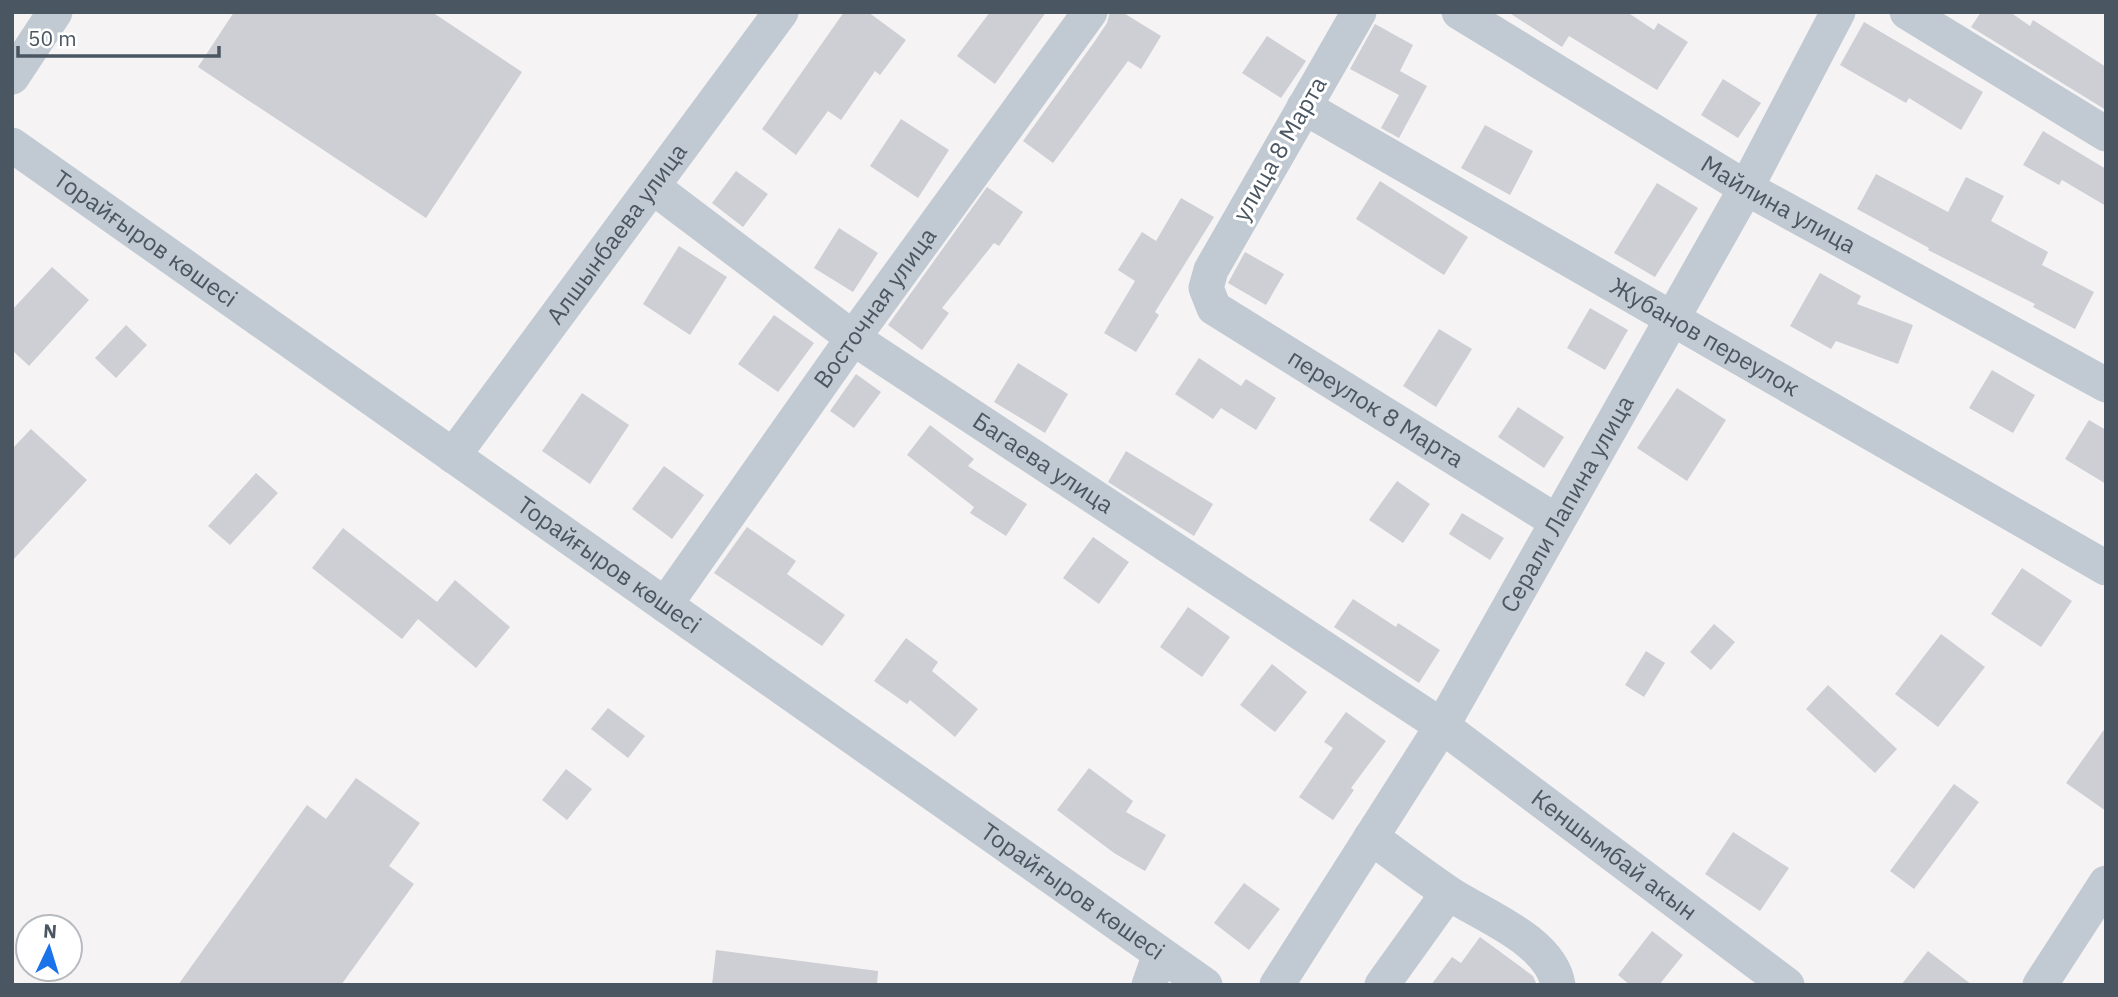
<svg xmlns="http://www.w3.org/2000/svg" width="2118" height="997" viewBox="0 0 2118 997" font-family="'IBM Plex Sans',sans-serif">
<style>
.building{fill:#cdcfd5}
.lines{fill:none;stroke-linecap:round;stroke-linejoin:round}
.minor{stroke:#c1cad2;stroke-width:35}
.labels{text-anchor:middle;stroke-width:6;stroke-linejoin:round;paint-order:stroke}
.street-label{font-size:24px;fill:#4a5661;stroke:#fff}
</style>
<rect width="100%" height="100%" fill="#f5f3f3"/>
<path class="building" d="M 234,12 L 432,12 L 522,72 L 426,218 L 198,67 Z
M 844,12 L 868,12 L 906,40 L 880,75 L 875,71 L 841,120 L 828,111 L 796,155 L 762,129 Z
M 990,12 L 1046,12 L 995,84 L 957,56 Z
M 1110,12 L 1122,12 L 1161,36 L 1141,69 L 1128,61 L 1053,163 L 1023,141 L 1095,41 L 1107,23 Z
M 1508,12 L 1627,12 L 1654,30 L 1658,23 L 1688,42 L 1657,90 L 1569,36 L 1562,47 Z
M 1981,12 L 2010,12 L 2030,26 L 2033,20 L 2106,67 L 2106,110 L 1971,27 Z
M 1864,22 L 1983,92 L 1961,130 L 1909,98 L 1906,103 L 1840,65 Z
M 1375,24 L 1413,45 L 1400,71 L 1427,86 L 1399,138 L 1381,128 L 1399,95 L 1350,69 Z
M 1267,36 L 1306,61 L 1281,98 L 1242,73 Z
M 1723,79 L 1761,103 L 1738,138 L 1701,115 Z
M 901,119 L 949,150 L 918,198 L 870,166 Z
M 1485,125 L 1533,151 L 1510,195 L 1461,168 Z
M 2043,131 L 2106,169 L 2106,206 L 2062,180 L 2059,185 L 2023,165 Z
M 736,171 L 768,194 L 743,227 L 712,203 Z
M 1876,174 L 1948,212 L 1966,177 L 2004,196 L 1991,221 L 2048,252 L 2042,265 L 2094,292 L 2075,329 L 2033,307 L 2035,304 L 1928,250 L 1929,248 L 1857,209 Z
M 1380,181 L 1468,237 L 1444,275 L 1356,219 Z
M 1657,183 L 1698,208 L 1655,277 L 1614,253 Z
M 987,187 L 1023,212 L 999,246 L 994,243 L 942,308 L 949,313 L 922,350 L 888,325 Z
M 1181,198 L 1214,217 L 1155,312 L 1159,315 L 1136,352 L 1104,333 L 1135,281 L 1118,270 L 1142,232 L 1156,241 Z
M 839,228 L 878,253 L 853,292 L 814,268 Z
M 679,246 L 727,277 L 690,335 L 643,304 Z
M 1245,252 L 1284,274 L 1266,305 L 1228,283 Z
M 52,267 L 89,300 L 29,366 L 12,350 L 12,310 Z
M 1820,273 L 1861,296 L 1857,304 L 1913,325 L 1898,364 L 1836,341 L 1831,349 L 1790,326 Z
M 1590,308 L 1628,330 L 1605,370 L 1567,348 Z
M 774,315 L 814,343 L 778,392 L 738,364 Z
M 126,325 L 147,345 L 116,378 L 95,358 Z
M 1439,329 L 1472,349 L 1436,407 L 1403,386 Z
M 1199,358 L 1241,386 L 1246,379 L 1276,398 L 1256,430 L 1221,408 L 1213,419 L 1175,394 Z
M 1018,363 L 1068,394 L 1045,433 L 994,402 Z
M 1992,370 L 2035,395 L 2013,433 L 1969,408 Z
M 856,374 L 881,392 L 854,428 L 830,411 Z
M 1677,388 L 1726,420 L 1687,481 L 1637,448 Z
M 582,393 L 629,425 L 590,484 L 542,451 Z
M 1518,407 L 1564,437 L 1544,468 L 1498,437 Z
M 2089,420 L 2106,430 L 2106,484 L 2065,459 Z
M 930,425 L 974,459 L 968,466 L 1027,504 L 1006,536 L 970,513 L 974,507 L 907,455 Z
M 31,429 L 87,480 L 12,561 L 12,449 Z
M 1126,451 L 1213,504 L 1194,536 L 1108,482 Z
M 664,466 L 704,495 L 672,539 L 632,509 Z
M 256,473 L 278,493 L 230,545 L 208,526 Z
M 1397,481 L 1430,504 L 1403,543 L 1369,520 Z
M 1462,513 L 1504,538 L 1490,560 L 1449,534 Z
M 747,527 L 796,561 L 787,574 L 845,615 L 822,646 L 714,573 Z
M 343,528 L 437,602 L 455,580 L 510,627 L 476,668 L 418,619 L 402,639 L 312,568 Z
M 1093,537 L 1129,562 L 1099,604 L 1063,578 Z
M 2022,568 L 2072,601 L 2041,647 L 1991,614 Z
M 1353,599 L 1396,627 L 1398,623 L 1440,650 L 1419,683 L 1334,627 Z
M 1188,607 L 1230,637 L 1202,677 L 1160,647 Z
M 1714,624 L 1735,642 L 1711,670 L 1690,652 Z
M 1941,634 L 1985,667 L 1938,727 L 1895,694 Z
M 906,638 L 938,662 L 932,671 L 978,709 L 955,737 L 910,700 L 907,704 L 874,681 Z
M 1646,651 L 1665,663 L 1644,697 L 1625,685 Z
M 1272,664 L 1307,692 L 1275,732 L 1240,705 Z
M 1828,685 L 1897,749 L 1875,773 L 1806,709 Z
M 608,708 L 645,736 L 628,758 L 591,729 Z
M 1346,712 L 1386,741 L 1351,788 L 1354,790 L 1333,820 L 1299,797 L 1333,748 L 1324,742 Z
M 2106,727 L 2106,811 L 2066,783 Z
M 1089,768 L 1133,801 L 1126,812 L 1166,835 L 1145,871 L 1114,853 L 1057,810 Z
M 566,769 L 592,789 L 567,820 L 542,800 Z
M 356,778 L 420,823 L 389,866 L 414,884 L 341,985 L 178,985 L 307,805 L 326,819 Z
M 1954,784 L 1979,802 L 1914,889 L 1890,871 Z
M 1733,832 L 1789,868 L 1760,911 L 1705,874 Z
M 1244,883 L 1280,909 L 1249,950 L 1214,923 Z
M 1652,931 L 1683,955 L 1659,985 L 1630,985 L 1618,975 Z
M 1480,937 L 1533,976 L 1537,985 L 1431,985 L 1452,957 L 1461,963 Z
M 716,950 L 878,971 L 877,985 L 712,985 Z
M 1928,951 L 1972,985 L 1901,985 Z"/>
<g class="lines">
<g class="minor">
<path id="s1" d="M 1359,12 L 1211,270 L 1206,288 L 1214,308 L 1556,521"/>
<path id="s2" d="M 1459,12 L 1746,188 L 2106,385"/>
<path d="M 1907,12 L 2106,134"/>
<path d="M 12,77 L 55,12"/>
<path id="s3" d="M 1304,107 L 2106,568"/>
<path id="s4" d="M 12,145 L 1205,985"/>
<path id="s5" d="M 653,187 L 853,338 L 1442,726 L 1787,985"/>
<path id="s6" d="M 453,456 L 781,12"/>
<path id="s7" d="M 665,605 L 853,338 L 1090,12"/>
<path d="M 1371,837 C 1397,856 1423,876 1450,894 C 1484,916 1551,941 1558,985"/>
<path d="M 1149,985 L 1160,954"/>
<path id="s8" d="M 1277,985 L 1442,726 L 1746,188 L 1838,12"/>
<path d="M 1382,985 L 1448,893"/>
<path d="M 2040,985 L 2106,883"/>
</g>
</g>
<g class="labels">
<g class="street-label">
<text transform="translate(1280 149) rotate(-60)" y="8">улица 8 Марта</text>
<text dy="8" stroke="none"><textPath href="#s2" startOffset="373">Майлина улица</textPath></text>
<text dy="8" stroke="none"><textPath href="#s6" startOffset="276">Алшынбаева улица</textPath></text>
<text dy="8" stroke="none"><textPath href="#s4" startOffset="163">Торайғыров көшесі</textPath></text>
<text dy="8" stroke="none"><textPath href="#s7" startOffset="364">Восточная улица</textPath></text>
<text dy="8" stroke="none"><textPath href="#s3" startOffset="462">Жубанов переулок</textPath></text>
<text dy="8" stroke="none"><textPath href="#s1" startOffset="528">переулок 8 Марта</textPath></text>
<text dy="8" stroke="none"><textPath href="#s5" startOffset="478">Багаева улица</textPath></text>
<text dy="8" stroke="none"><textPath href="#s8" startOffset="562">Серали Лапина улица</textPath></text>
<text dy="8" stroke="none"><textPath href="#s4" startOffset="730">Торайғыров көшесі</textPath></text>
<text dy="8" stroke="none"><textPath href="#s5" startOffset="1171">Кеншымбай акын</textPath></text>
<text dy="8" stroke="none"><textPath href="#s4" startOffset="1297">Торайғыров көшесі</textPath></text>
</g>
</g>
<rect width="2118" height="997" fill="none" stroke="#4a5661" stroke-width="28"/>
<g transform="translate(49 948) rotate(4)"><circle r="33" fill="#ffffff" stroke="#b7bbc0" stroke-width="2"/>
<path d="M0-5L12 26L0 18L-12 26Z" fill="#1a73e8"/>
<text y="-10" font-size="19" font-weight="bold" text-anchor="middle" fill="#4a5661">N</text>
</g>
<path d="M18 46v10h201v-10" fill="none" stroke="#4a5661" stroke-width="3.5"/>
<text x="28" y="46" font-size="21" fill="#4a5661" stroke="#ffffff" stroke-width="5" paint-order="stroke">50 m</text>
</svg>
